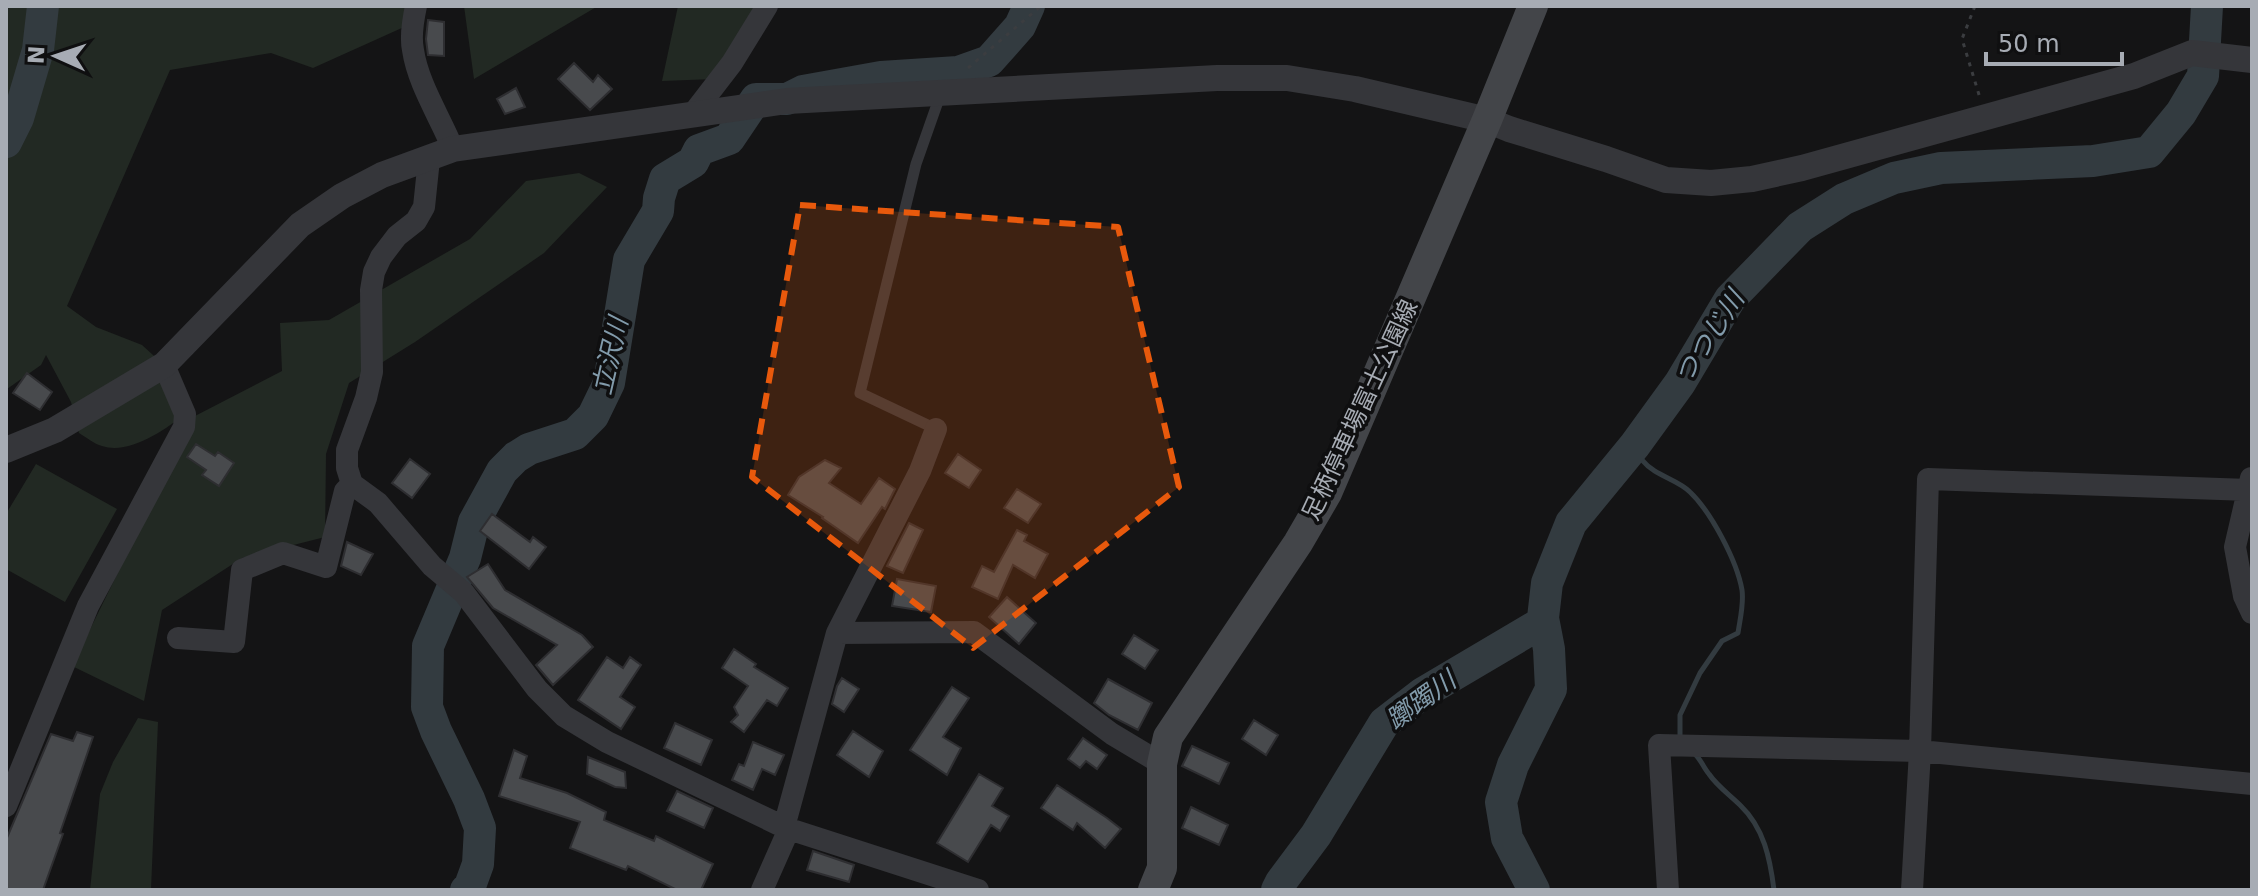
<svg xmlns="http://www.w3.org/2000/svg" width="2258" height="896" viewBox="0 0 2258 896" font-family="'DejaVu Sans','Noto Sans JP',sans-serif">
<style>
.green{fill:#222923}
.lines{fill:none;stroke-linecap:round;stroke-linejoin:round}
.stream{stroke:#333b40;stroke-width:5}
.river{stroke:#333b40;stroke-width:32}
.building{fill:#484a4d;stroke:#2e2e31;stroke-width:2}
.path{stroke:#3b3d40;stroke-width:3;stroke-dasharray:4 6;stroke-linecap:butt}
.service{stroke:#35363a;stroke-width:11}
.minor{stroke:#35363a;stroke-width:22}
.tertiary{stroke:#35363a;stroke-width:26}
.secondary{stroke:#434549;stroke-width:30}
.marked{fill:#e8590c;fill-opacity:0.2;stroke:#e8590c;stroke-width:6;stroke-dasharray:16 10;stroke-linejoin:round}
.labels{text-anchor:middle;stroke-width:7;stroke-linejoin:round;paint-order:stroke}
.street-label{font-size:24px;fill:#a7acb4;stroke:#0f0f10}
.water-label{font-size:26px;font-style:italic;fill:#829bab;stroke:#0f0f10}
</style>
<rect width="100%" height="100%" fill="#141415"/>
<path class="green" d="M 6,6 L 413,6 L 404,27 L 313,68 L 271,53 L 170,70 L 67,306 L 96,327 L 142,345 L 164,365 L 185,414 C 165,430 129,455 102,446 C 94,444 86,437 79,433 L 71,402 L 46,355 L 41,365 L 7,389 L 6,392 Z
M 464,6 L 598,6 L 474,79 Z
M 678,6 L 763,6 L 714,79 L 662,81 Z
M 579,173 L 607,187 L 544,253 L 415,342 L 349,383 L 326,454 L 325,537 L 242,558 L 162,610 L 144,701 L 72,666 L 195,416 L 282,371 L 280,323 L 329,320 L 470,239 L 526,181 Z
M 36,464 L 117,509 L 65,602 L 6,569 L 6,514 Z
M 138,718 L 158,722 L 151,890 L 90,890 L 100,794 L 113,762 Z"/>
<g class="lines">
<path class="stream" d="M 1635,445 C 1637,450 1639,457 1643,461 C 1655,476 1677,479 1690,492 C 1711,512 1737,561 1742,590 C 1744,604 1740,619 1738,633 L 1722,641 L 1700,673 L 1680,715 L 1680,738 L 1683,740
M 1695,754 C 1701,760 1704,768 1709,774 C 1717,786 1730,795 1740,805 C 1764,828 1770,858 1774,890"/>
<path class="river" d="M 6,142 L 18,118 L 38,50 L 43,6
M 466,890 L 470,886 L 478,864 L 480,828 L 469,799 L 436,731 L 427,707 L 428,646 L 465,558 L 474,522 L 502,471 L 516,457 L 529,449 L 575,434 L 593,416 L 609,383 L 629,260 L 658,211 L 659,198 L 665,179 L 693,162 L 699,150 L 729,139 L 756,99 L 787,99 L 803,91 L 881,77 L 958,72 L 989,61 L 1020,26 L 1029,6
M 1277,890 L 1281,882 L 1316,835 L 1384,723 L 1423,693 L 1543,622
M 1534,890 L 1507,838 L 1501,802 L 1513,765 L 1551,689 L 1549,649 L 1543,618 L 1547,583 L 1571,523 L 1635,445 L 1680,383 L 1730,299 L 1800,227 L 1844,199 L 1894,178 L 1941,168 L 2093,161 L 2149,152 L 2181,113 L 2203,76 L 2207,6"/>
</g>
<path class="building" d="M 428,20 L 444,22 L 444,56 L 428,55 L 426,39 Z
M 574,63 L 593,82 L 598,75 L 612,89 L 590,110 L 558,79 Z
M 516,88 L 525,107 L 505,114 L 497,99 Z
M 27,373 L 52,392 L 40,410 L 13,393 Z
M 196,444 L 215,456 L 218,452 L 234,463 L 219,486 L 202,475 L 206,470 L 187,457 Z
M 958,454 L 981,470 L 969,488 L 945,473 Z
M 410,459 L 430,474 L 412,498 L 392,483 Z
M 825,460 L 841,468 L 829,483 L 861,504 L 879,478 L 895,489 L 885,509 L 882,507 L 858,543 L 822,518 L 823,517 L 788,495 L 799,477 Z
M 1017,489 L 1041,504 L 1028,523 L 1004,508 Z
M 492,514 L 530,542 L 533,537 L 546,547 L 529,569 L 480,531 Z
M 909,523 L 923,530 L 903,573 L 887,566 Z
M 1017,530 L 1027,535 L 1024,541 L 1048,554 L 1035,578 L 1013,565 L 998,599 L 972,587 L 982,566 L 994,572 Z
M 347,542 L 373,554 L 361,575 L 341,566 Z
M 488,564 L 505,590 L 582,635 L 593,647 L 553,685 L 536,665 L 557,645 L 493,608 L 467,577 Z
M 897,579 L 936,586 L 931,612 L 892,606 Z
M 1007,597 L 1036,623 L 1019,644 L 989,617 Z
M 1134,635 L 1158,650 L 1145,669 L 1122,654 Z
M 734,649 L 756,664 L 754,667 L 788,688 L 777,706 L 767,700 L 744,732 L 731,722 L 738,715 L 734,707 L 748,686 L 722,668 Z
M 607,657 L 623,668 L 630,657 L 641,665 L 620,697 L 635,707 L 621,729 L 578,700 Z
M 842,678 L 859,689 L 844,712 L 832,704 L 837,686 Z
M 1108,679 L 1152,703 L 1138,730 L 1109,715 L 1094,703 Z
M 952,687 L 969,698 L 943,737 L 961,748 L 947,775 L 910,750 Z
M 1254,720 L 1278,735 L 1266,755 L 1242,739 Z
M 675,723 L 712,740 L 701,765 L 664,748 Z
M 853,731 L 883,751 L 869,777 L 837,755 Z
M 77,732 L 93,737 L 60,833 L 63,834 L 43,890 L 6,890 L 6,840 L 51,734 L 73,741 Z
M 1083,738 L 1107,755 L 1097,769 L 1086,761 L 1080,768 L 1068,759 Z
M 753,742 L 784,755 L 775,775 L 762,769 L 753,790 L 732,780 L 739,764 L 744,766 Z
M 1192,746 L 1229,763 L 1219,784 L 1182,766 Z
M 514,750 L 527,756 L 520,778 L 567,793 L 606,812 L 604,820 L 654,841 L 656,836 L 713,864 L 701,890 L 677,890 L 628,866 L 626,870 L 570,848 L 580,822 L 499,796 Z
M 588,757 L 625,772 L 626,788 L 615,787 L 587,774 Z
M 979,774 L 1003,788 L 992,806 L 1009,816 L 1000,831 L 991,825 L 968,862 L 937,843 Z
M 1057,785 L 1107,818 L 1121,829 L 1105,848 L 1077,823 L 1073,830 L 1041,808 Z
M 677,791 L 713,808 L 704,828 L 667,811 Z
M 1191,807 L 1228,825 L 1219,845 L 1182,828 Z
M 813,851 L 854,865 L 849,882 L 807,870 Z"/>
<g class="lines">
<path class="path" d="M 1975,6 L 1962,39 L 1980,98
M 968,68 L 1041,6"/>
<path class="service" d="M 936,429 L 860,393 L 916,164 L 941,93"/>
<path class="minor" d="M 416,6 C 413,20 410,36 413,50 C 418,84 440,117 453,149
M 692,115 L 732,63 L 767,6
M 429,159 L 424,207 L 416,221 L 397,236 L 381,257 L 374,272 L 371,290 L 372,372 L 366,398 L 347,450 L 347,468 L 352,484 L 378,503 L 432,566 L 464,593 L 537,689 L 564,716 L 607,742 L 784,827
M 2251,478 L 2235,547 L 2244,596 L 2252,613
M 837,633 L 920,471 L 936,429
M 178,638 L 234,642 L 242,570 L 283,553 L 326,567 L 345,491 L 352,484
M 6,806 L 88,606 L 184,427 L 185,414 L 164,365
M 789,829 L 978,890
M 762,890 L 789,829 L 784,827 L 837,633 L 974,632 L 1112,734 L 1162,764
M 1668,890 L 1659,745 L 1920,751 L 2252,784
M 1912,890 L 1920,751 L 1928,479 L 2249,490"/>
<path class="tertiary" d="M 6,450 L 55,430 L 164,365 L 300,225 L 342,196 L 382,175 L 453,149 L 787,101 L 1217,78 L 1287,78 L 1355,89 L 1487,120 L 1509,129 L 1606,159 L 1666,180 L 1711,183 L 1752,179 L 1802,168 L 2134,76 L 2192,53 L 2252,60"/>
<path class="secondary" d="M 1153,890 L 1162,868 L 1162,764 L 1168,737 L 1298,543 L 1327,493 L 1487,120 L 1533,6"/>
</g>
<path class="marked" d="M 800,205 L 1118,227 L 1179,487 L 973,648 L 752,477 Z"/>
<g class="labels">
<g class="street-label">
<text transform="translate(1360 410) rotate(-65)" y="8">足柄停車場富士公園線</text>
</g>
<g class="water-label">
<text transform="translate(1709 337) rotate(-57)" y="9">つつじ川</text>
<text transform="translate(610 356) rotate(-77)" y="9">立沢川</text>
<text transform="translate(1421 700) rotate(-36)" y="9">躑躅川</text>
</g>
</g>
<rect width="2258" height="896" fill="none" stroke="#a7acb4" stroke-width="16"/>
<g transform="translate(56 56) rotate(273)" stroke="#0f0f10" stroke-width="6" paint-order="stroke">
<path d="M0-6L14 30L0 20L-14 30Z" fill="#a7acb4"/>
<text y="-12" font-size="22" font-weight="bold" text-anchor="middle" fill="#a7acb4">N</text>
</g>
<path d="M1986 52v12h136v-12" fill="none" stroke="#a7acb4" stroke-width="4"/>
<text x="1998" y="52" font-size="24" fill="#a7acb4" stroke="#0f0f10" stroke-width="6" paint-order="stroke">50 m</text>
</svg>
